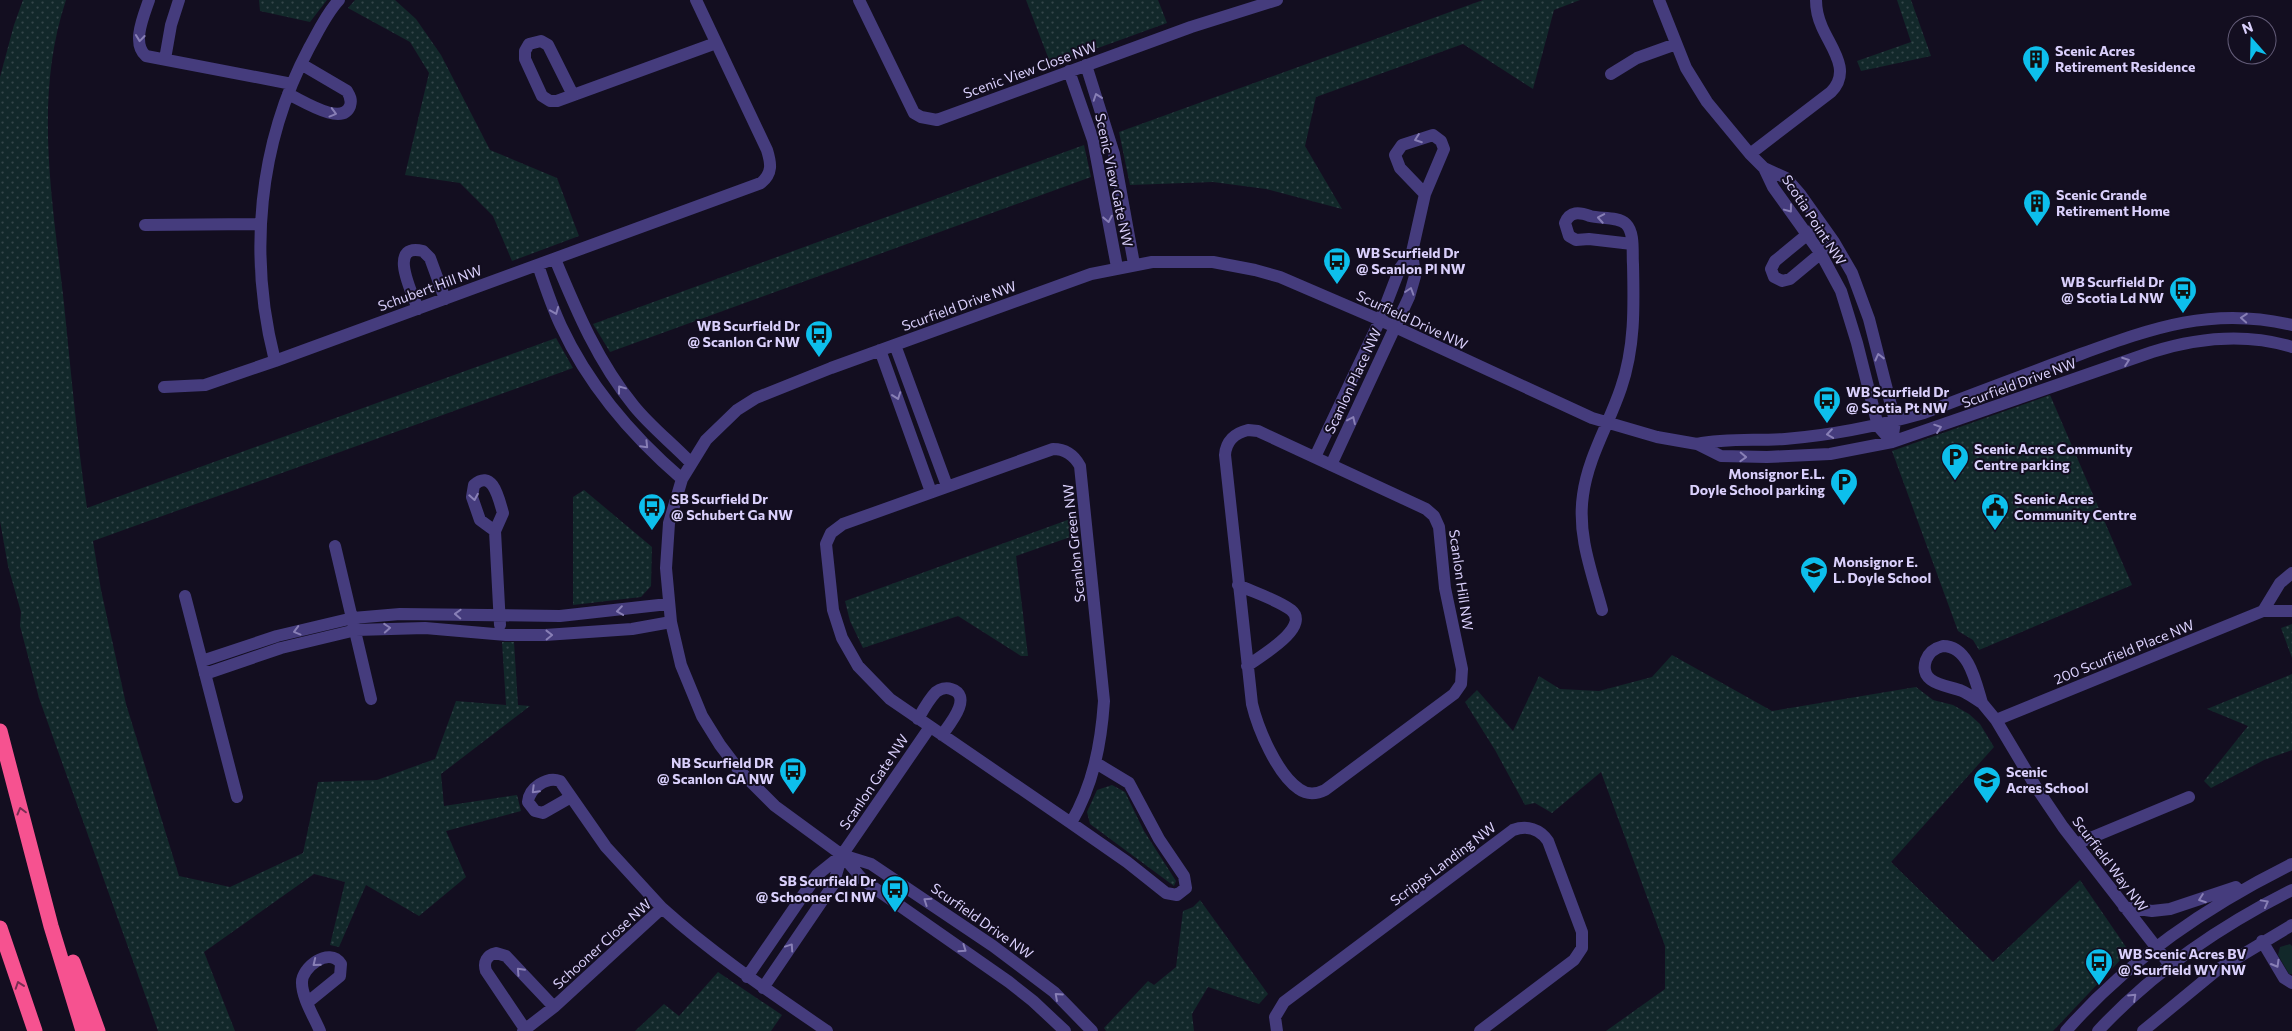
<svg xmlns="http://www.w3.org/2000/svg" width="2292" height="1031" viewBox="0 0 2292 1031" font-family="Commissioner,sans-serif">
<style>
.green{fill:#12282a}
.park{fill:url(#park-dots)}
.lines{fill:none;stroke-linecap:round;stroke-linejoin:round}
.minor{stroke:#453c7d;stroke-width:12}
.highway{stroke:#f65290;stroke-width:15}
.oneway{stroke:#887fb6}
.oneway2{stroke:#792d52}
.labels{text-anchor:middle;stroke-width:4;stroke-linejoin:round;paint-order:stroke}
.poi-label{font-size:14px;font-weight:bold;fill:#dad0fc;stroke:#130e20;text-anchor:start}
.street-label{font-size:14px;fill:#dad0fc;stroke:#130e20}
</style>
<defs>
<pattern id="park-dots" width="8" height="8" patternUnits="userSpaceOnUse" patternTransform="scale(1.25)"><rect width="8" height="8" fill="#12282a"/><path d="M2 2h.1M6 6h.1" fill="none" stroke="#34464a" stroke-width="1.8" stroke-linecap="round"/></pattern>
</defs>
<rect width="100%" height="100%" fill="#130e20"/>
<path class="green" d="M 2290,944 L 2292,946 L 2292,974 L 2289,974 L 2278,955 L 2280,947 Z"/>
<path class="park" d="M 23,0 L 66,0 C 33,99 53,203 64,304 C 71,372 77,440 87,508 L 556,338 L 573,368 L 93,541 L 101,590 L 126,704 L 179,876 L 230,887 L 303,853 L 318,782 L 377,780 L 435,759 L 456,701 L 506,705 L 502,642 L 514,642 L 518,705 L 530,706 L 441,774 L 444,806 L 517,795 L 521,811 L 446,831 L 466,877 L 419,916 L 366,885 L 339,947 L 330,945 L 345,882 L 314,874 L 204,952 L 235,1031 L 158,1031 L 39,698 L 20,626 L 21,612 L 8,566 L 0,521 L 0,77 L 14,25 Z
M 259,0 L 327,0 L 310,22 L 260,11 Z
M 355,0 L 395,0 L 416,19 L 441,55 L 490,150 L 557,178 L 579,236 L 512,261 L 493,216 L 460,183 L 405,175 L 429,73 L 410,42 L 348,8 Z
M 1026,0 L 1158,0 L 1167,23 L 1051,65 Z
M 1483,0 L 1580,0 L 1554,10 L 1533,89 L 1463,44 L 1316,97 L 1305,146 L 1342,209 L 1266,189 L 1213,182 L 1130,185 L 1119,132 Z
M 1897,0 L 1911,0 L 1931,56 L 1861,71 L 1857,61 L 1911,42 Z
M 1084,145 L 1091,177 L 610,352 L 593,324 Z
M 2050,395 L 2132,585 L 1979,650 L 1973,640 L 1958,631 L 1892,451 Z
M 584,490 L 652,547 L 651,586 L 641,597 L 573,605 L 573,497 Z
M 1073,518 L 1076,535 L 1016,556 L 1028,656 L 1021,656 L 958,616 L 863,648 L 850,621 L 845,601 Z
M 2292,624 L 2292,658 L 2281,628 Z
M 1672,655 L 1772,711 L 1916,687 L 1933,700 L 1953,705 L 1969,714 L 1980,724 L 1994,747 L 1891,862 L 1993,962 L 2080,880 L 2126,947 L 2126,954 L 2053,1031 L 1606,1031 L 1665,989 L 1665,946 L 1601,772 L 1552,813 L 1535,803 L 1525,805 L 1495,750 L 1465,702 L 1477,690 L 1513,731 L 1539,676 L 1560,689 L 1599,691 L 1652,677 Z
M 2292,674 L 2292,750 L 2264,760 L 2211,788 L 2204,781 L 2248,726 L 2207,709 Z
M 1112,785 L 1125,792 L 1144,831 L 1176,881 L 1174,886 L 1090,824 L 1087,812 L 1097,790 Z
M 1200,900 L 1268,994 L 1259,1004 L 1208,987 L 1192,1014 L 1194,1031 L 1106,1031 L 1104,1028 L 1148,981 L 1154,985 L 1176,967 L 1183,911 L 1193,907 Z
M 718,972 L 782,1015 L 771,1031 L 635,1031 L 664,1004 L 679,1016 Z"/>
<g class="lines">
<path class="minor" d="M 149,0 C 144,15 131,44 146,56 L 292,84
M 339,0 C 326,14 318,32 309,48 C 258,144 248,256 275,361 L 761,183 C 773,173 771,163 767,150 L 696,0
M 859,0 L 914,113 L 921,117 L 937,120 L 1191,27 L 1277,0
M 1659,0 L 1686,68 L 1707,102 L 1750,154 L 1764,168 L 1786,178 L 1800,194 L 1834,242 L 1852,273 L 1869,319 L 1895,421 L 1892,442
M 165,59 L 171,25 L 179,0
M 1086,65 L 1114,154 L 1134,264
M 1069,71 L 1093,140 L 1117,267
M 1611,74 L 1637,58 L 1676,44
M 288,94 C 302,100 342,127 350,106 C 352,100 350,96 347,91 L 301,64
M 573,95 L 548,45 L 541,41 L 529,44 L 525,51 L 525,59 L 542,96 L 550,101 L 557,101 L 716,43
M 1750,154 L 1831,92 C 1852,71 1831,48 1822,27 C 1818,18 1816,10 1816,0
M 1764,168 L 1773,187 L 1821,254 L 1841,291 L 1857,343 L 1878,426 L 1892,442
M 145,225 L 260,224
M 1814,229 L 1775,261 L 1771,269 L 1774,277 L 1782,281 L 1790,279 L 1826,249
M 555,259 C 577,312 598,362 634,406 C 651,427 672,443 691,463
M 538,265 C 545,286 552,307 561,326 C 589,386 632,436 682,479
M 418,309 C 413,295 386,242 423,251 L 430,258 L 445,299
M 895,345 L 947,486
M 880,350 L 931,492
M 164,387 L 205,385 L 275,361
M 1248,430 L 1258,431 L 1426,509 L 1434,516 L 1439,527 L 1445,588 L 1462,669 L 1461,684 L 1454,694 L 1325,790 C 1317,794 1307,795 1299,789 C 1277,774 1258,729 1252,704 L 1225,455 C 1226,441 1235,433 1248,430 Z
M 1697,444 C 1726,438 1755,441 1785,439 C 1833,435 1878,426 1924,413 C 1973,394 2021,376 2070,358 C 2147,330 2209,305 2292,325
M 1053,449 C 1065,449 1074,455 1080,466 L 1104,701 C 1101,745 1093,785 1071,823 L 890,699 L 858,666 L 842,638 L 833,610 L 826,544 L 831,533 L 843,524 Z
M 1315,457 L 1380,320 L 1400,268 L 1412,252
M 1331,465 L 1409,297 L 1415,276 L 1412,252 L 1425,194 L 1444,149 L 1441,141 L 1433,135 L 1402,145 L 1395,155 L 1400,168 L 1425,194
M 495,531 L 480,520 L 472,497 L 474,485 C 493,468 499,500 503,513 L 495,531 L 500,625
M 335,546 L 371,699
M 2292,573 L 2280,583 L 2263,611 L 2292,611
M 1238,585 C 1253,592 1278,600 1291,610 C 1312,627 1259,657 1247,666
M 185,596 L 237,797
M 1602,610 C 1592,573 1577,535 1583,495 C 1588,457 1609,424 1621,388 C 1635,347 1634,307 1633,264 C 1632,253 1635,233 1626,224 C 1618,216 1600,219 1590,216 C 1579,212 1570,211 1565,223 L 1569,236 L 1576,240 L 1589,239 L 1632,244
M 1943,646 C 1969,646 1976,683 1982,703 C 1975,699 1969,694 1962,691 C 1947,685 1918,684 1926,660 C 1929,652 1935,648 1943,646 Z
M 202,661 L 277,636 L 353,618 L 400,614 L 560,616 L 668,604
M 205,674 L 281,648 L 356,630 L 425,628 L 506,635 L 545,635 L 632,629 L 671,622
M 1982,703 L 1996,720 L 2036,787 L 2063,827 L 2170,965
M 918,719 C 923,710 929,699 936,692 C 940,689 946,687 951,689 C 974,696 949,725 942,735
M 1996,720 L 2263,611
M 571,797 L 543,813 L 535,811 L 528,802 C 529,788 547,776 560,781 L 606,847 L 662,908
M 1071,823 L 1127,862 L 1166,893 L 1177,895 L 1186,888 L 1184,876 L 1159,839 L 1129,783 L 1096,763
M 2076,844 L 2189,797
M 842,855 L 871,864 L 993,946 L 1054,992 L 1092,1031
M 2124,907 L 2152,911 L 2170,909 L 2236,887
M 2262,941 L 2284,978 L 2292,983
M 747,977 L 817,875 L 842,855 L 930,727
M 763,988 L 833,885 L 842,855
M 308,1002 L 340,976 L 341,964 C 329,946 301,968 302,983 C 302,998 314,1017 320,1031
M 525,1029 L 486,971 C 483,962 487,955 496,953 L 506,956 L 554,1007
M 523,1031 L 554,1007 L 662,908 C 713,954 770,992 827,1031
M 1065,1031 L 1033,1001 L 1009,982 L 863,880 L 842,855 L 775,806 L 739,770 L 720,745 L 702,716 L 681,665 L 671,622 L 666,568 L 669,523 L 682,479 L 706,440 L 737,410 L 756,398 L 831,368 L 1091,274 L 1152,262 L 1213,262 L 1255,270 L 1280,277 L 1380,320 L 1592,418 L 1657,437 L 1697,444 L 1721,456 L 1767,457 L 1830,454 L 1892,442 L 2152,352 C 2197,338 2246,333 2292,347
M 1277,1031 L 1275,1017 L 1284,1002 L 1513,830 C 1527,825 1540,829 1548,841 L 1582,932 L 1582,948 L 1574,960 L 1480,1031
M 2066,1031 C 2129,959 2207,906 2292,864
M 2098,1031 C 2153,972 2220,926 2292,890
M 2143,1031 L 2217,970 L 2292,925"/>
<path class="highway" d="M 0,731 L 51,926 L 83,1031
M 0,928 L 35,1031
M 73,962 L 98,1031"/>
</g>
<defs><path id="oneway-chevron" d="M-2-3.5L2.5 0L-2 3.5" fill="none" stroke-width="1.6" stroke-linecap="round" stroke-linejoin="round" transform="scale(1.25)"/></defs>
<g class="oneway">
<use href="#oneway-chevron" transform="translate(140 38) rotate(96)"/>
<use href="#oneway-chevron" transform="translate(1097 97) rotate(-109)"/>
<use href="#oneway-chevron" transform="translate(333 113) rotate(15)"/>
<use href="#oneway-chevron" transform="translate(1418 139) rotate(160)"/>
<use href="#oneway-chevron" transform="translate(1789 209) rotate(53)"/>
<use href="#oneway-chevron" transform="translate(1601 218) rotate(-170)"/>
<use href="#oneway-chevron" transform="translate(1108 219) rotate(79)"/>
<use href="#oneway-chevron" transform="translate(1410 291) rotate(-72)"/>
<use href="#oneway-chevron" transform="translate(555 311) rotate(68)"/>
<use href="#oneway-chevron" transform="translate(2244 318) rotate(-176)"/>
<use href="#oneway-chevron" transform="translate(1879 357) rotate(-104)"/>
<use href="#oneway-chevron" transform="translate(2126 361) rotate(-20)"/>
<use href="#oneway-chevron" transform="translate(621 389) rotate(-127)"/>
<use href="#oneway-chevron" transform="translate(897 396) rotate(70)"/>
<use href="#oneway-chevron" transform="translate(1352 420) rotate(-65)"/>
<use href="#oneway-chevron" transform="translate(1938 428) rotate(-19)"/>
<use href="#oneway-chevron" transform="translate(1830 434) rotate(172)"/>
<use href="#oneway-chevron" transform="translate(645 445) rotate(46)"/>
<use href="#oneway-chevron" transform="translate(1743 457) rotate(2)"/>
<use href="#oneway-chevron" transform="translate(474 497) rotate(80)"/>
<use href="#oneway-chevron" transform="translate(620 611) rotate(172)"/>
<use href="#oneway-chevron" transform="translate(458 614) rotate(-178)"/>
<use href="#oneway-chevron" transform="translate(387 628) rotate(-4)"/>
<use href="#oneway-chevron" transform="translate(297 631) rotate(165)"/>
<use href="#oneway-chevron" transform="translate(549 635) rotate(-1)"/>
<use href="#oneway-chevron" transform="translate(535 790) rotate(135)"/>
<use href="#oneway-chevron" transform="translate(2202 899) rotate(160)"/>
<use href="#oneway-chevron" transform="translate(927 901) rotate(-146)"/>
<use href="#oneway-chevron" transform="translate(2265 903) rotate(-29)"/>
<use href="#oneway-chevron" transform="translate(790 947) rotate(-56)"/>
<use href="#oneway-chevron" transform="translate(963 949) rotate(35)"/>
<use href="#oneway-chevron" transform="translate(316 963) rotate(141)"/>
<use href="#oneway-chevron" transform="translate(2276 964) rotate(60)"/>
<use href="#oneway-chevron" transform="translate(520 971) rotate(-133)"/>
<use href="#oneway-chevron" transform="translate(1058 996) rotate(-138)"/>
<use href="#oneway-chevron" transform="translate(2133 997) rotate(-43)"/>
</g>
<g class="oneway2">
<use href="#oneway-chevron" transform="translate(21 811) rotate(-105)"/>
<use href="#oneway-chevron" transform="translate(19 985) rotate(-109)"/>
</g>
<defs>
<g id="building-pin" transform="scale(1.4375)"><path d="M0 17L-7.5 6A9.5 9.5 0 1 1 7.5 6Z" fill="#0dbfec" stroke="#130e20"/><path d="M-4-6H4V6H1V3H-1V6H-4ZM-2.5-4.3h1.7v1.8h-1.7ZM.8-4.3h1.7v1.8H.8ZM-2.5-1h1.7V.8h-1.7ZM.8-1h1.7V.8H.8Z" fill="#111"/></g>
<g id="bus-pin" transform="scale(1.4375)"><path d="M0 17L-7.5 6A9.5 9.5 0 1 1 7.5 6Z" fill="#0dbfec" stroke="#130e20"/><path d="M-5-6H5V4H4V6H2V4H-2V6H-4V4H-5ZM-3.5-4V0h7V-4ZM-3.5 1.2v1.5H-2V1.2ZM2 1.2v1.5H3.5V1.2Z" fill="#111"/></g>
<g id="parking-pin" transform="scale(1.4375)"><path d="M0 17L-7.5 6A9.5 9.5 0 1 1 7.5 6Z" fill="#0dbfec" stroke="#130e20"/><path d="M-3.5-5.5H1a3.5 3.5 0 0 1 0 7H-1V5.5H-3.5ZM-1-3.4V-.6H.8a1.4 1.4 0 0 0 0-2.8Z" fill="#111"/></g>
<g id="civic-pin" transform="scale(1.4375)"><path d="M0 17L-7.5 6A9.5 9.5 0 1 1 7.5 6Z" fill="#0dbfec" stroke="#130e20"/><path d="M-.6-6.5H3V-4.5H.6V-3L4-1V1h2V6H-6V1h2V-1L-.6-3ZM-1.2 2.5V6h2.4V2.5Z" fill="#111"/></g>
<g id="school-pin" transform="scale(1.4375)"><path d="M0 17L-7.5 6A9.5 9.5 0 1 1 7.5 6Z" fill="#0dbfec" stroke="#130e20"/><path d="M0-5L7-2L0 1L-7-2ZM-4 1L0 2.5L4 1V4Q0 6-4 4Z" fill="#111"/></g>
</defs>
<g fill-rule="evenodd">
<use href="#building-pin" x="2036" y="59"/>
<use href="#building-pin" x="2037" y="203"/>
<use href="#bus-pin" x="1337" y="261"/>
<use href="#bus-pin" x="2183" y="290"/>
<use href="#bus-pin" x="819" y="334"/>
<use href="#bus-pin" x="1827" y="400"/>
<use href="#parking-pin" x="1955" y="457"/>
<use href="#parking-pin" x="1844" y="482"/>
<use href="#bus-pin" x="652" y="507"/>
<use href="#civic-pin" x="1995" y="507"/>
<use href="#school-pin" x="1814" y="570"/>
<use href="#bus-pin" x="793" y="771"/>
<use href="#school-pin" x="1987" y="780"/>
<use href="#bus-pin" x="895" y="889"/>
<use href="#bus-pin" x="2099" y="962"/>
</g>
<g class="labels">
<g class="poi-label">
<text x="2055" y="56">Scenic Acres<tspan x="2055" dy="16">Retirement Residence</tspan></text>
<text x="2056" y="200">Scenic Grande<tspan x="2056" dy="16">Retirement Home</tspan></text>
<text x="1356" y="258">WB Scurfield Dr<tspan x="1356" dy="16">@ Scanlon Pl NW</tspan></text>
<text x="2164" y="287" text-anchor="end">WB Scurfield Dr<tspan x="2164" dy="16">@ Scotia Ld NW</tspan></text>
<text x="800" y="331" text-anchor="end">WB Scurfield Dr<tspan x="800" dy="16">@ Scanlon Gr NW</tspan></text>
<text x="1846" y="397">WB Scurfield Dr<tspan x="1846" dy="16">@ Scotia Pt NW</tspan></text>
<text x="1974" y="454">Scenic Acres Community<tspan x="1974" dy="16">Centre parking</tspan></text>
<text x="1825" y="479" text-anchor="end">Monsignor E.L.<tspan x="1825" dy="16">Doyle School parking</tspan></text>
<text x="671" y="504">SB Scurfield Dr<tspan x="671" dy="16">@ Schubert Ga NW</tspan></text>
<text x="2014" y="504">Scenic Acres<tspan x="2014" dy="16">Community Centre</tspan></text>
<text x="1833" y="567">Monsignor E.<tspan x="1833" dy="16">L. Doyle School</tspan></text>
<text x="774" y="768" text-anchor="end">NB Scurfield DR<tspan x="774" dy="16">@ Scanlon GA NW</tspan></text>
<text x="2006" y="777">Scenic<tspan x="2006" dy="16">Acres School</tspan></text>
<text x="876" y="886" text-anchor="end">SB Scurfield Dr<tspan x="876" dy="16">@ Schooner Cl NW</tspan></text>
<text x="2118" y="959">WB Scenic Acres BV<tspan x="2118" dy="16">@ Scurfield WY NW</tspan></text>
</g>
<g class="street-label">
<text transform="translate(1030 70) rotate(-20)" y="5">Scenic View Close NW</text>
<text transform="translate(1114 180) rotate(78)" y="5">Scenic View Gate NW</text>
<text transform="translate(1814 220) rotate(57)" y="5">Scotia Point NW</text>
<text transform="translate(430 288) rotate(-20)" y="5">Schubert Hill NW</text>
<text transform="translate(959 306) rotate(-20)" y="5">Scurfield Drive NW</text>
<text transform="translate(1412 320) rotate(25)" y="5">Scurfield Drive NW</text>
<text transform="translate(1353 381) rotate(-65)" y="5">Scanlon Place NW</text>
<text transform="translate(2019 383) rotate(-20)" y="5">Scurfield Drive NW</text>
<text transform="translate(1074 543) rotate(-96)" y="5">Scanlon Green NW</text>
<text transform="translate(1461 580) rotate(82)" y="5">Scanlon Hill NW</text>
<text transform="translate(2124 652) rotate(-22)" y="5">200 Scurfield Place NW</text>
<text transform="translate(874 782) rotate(-56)" y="5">Scanlon Gate NW</text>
<text transform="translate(1443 864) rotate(-37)" y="5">Scripps Landing NW</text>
<text transform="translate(2110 864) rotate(53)" y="5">Scurfield Way NW</text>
<text transform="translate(982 921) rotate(35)" y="5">Scurfield Drive NW</text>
<text transform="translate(602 944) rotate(-42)" y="5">Schooner Close NW</text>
</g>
</g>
<g transform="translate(2252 40) rotate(340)"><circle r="24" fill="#130e20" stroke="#635c78"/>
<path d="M0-4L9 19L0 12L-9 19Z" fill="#0dbfec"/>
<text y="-8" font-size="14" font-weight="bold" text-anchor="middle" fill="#dad0fc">N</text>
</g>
</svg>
